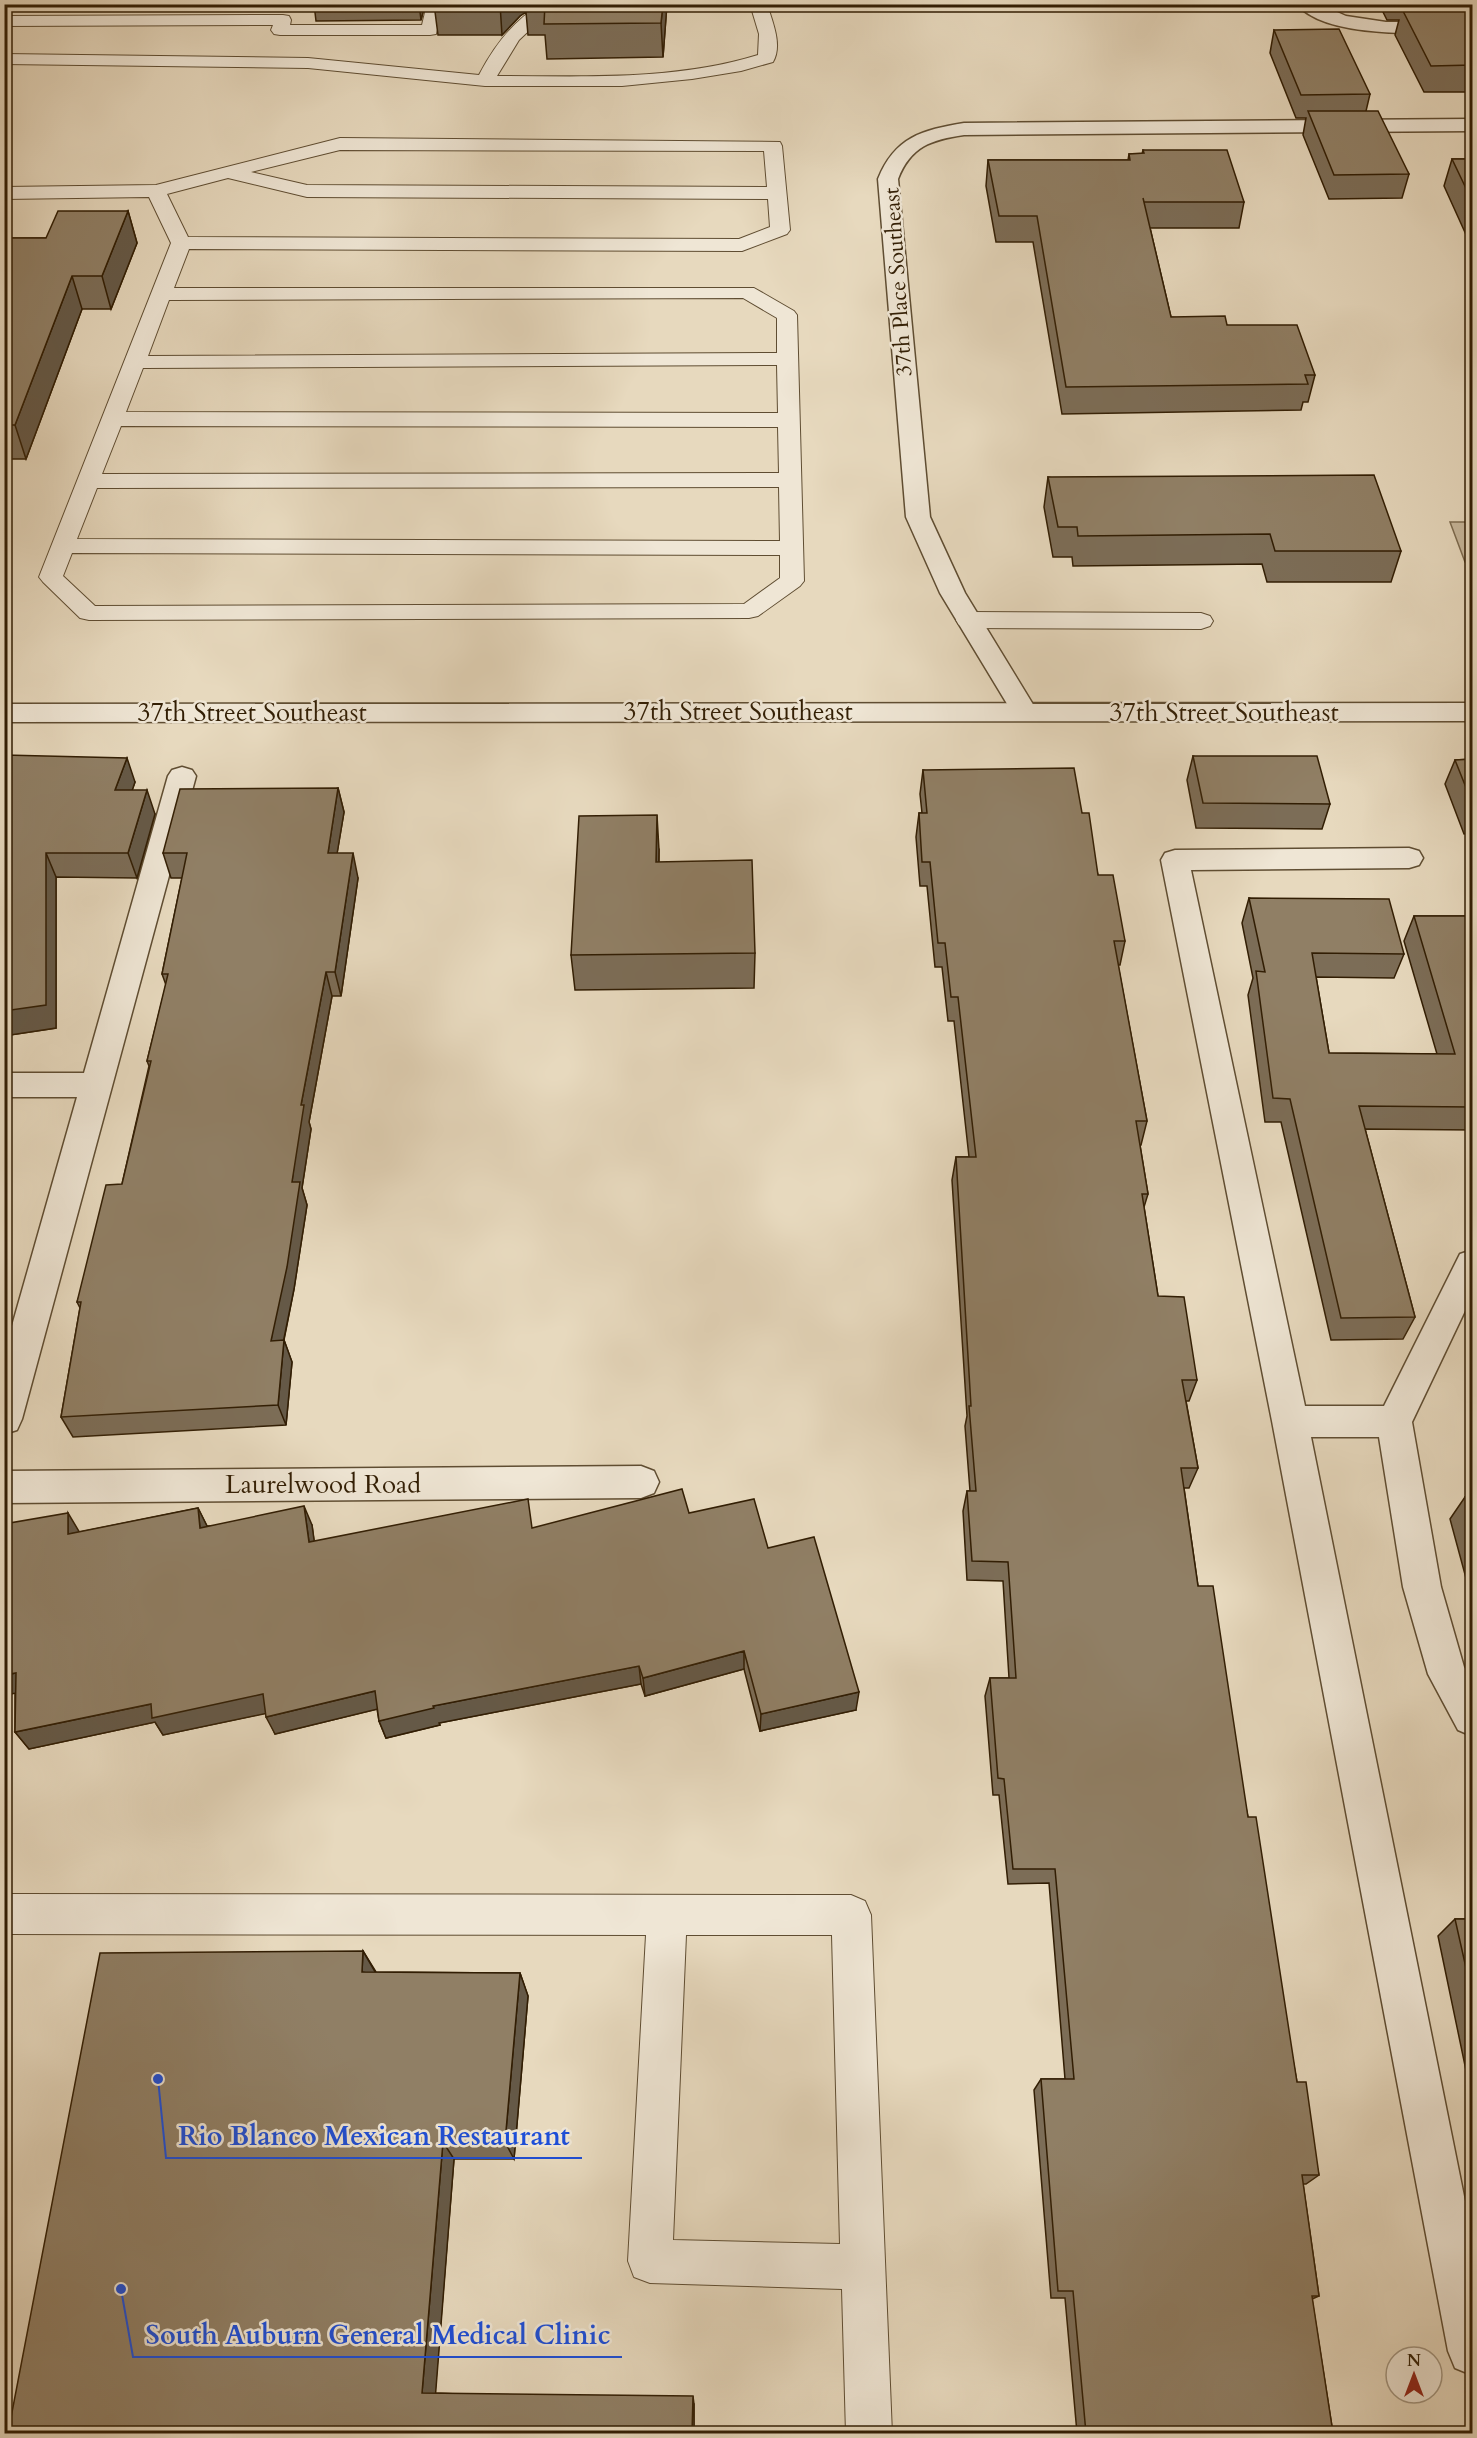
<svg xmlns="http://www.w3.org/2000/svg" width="1477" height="2438" viewBox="0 0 1477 2438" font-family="Cardo,serif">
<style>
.green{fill:#c8b99e;stroke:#7d6c51;stroke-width:1.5}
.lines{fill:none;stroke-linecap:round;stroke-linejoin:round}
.service-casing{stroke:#5f4d32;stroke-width:2}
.minor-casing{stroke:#5f4d32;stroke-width:3}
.tertiary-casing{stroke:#5f4d32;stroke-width:3}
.service{fill:#efe6d5;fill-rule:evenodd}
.minor{fill:#efe6d5;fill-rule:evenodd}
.tertiary{fill:#efe6d5;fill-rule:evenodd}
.wall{fill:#7c6d57;stroke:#321e04;stroke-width:1.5}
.shaded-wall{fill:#655947;stroke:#321e04;stroke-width:1.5}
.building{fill:#907f65;stroke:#321e04;stroke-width:1.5}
.labels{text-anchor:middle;stroke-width:5;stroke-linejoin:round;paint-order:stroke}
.far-street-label{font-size:22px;fill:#321e04;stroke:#efe6d5}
.street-label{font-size:26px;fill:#321e04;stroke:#efe6d5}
.leader{fill:none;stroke:#1d4ed8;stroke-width:2}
.callout-dot{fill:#1d4ed8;stroke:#efe6d5;stroke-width:2}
.callout-label{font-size:27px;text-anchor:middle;font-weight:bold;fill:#1d4ed8;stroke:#efe6d5;stroke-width:5;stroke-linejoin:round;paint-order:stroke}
</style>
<rect width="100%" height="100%" fill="#e7d9be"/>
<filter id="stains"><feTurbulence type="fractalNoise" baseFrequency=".00333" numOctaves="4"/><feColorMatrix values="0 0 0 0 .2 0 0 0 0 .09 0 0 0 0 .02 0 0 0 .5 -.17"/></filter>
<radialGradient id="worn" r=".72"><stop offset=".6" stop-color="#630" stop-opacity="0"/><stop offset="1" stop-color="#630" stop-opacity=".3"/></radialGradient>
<path class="green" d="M 1450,522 L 1472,522 L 1472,562 L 1465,562 Z"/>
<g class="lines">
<g class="service-casing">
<path id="service" d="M 427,4 L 443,4 L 436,34 L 430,35 L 280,35 L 274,34 L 271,30 L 273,25 L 4,26 L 4,16 L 283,15 L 289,16 L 291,20 L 290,25 L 422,25 Z
M 541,4 L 562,4 L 537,23 L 519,40 L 497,76 C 583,76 674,81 758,55 L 759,34 L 750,4 L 767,4 C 772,21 783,45 773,62 L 741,71 L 692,79 L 622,86 L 485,86 L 308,68 L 4,64 L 4,54 L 308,58 L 479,75 C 494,46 513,21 541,4 Z
M 340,138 L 780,142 L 782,146 L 790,230 L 787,234 L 742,251 L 189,249 L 174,288 L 754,288 L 794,311 L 797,315 L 804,581 L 800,586 L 758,616 L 749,618 L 89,620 L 80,618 L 43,582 L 39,577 L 171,243 L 149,197 L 4,199 L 4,187 L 156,185 ZM 340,150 L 764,151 L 767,187 L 307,185 L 251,172 ZM 228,178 L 307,197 L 768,199 L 770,227 L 739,239 L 188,237 L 167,194 ZM 743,298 L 777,318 L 777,353 L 148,356 L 169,300 ZM 777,365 L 778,413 L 126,412 L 143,368 ZM 121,426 L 778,427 L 779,473 L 102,474 ZM 779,487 L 780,541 L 77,539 L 97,488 ZM 72,553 L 780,555 L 780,578 L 744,604 L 95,606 L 63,576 Z
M 968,612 L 1201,613 L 1210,616 L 1213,621 L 1210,626 L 1201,629 L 968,628 L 959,625 L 956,620 L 959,615 Z
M 4,1894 L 851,1895 L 865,1901 L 871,1915 L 892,2434 L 846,2434 L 842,2289 L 650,2283 L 634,2277 L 628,2261 L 646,1935 L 4,1934 ZM 686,1935 L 832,1935 L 840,2244 L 673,2240 Z"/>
</g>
<g class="minor-casing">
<path id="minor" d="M 1297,4 L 1319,4 L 1346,16 L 1386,22 L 1472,22 L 1472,32 C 1431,34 1324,39 1297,4 Z
M 1472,119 L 1472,131 L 964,135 C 931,140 911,146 898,179 L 930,517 L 965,593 L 1037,711 L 1033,717 L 1024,720 L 1015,717 L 940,593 L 906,517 L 878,179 C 895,137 922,130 964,123 Z
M 182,767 L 192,770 L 196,776 L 22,1419 L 17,1430 L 4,1434 L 4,1354 L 77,1097 L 4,1097 L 4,1073 L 84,1073 L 168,776 L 172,770 Z
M 1409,848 L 1419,851 L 1423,858 L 1419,865 L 1409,868 L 1191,870 L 1305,1406 L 1384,1406 L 1460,1254 L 1472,1250 L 1472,1296 L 1412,1422 L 1441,1587 L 1464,1667 L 1472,1681 L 1472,1736 L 1458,1730 L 1428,1674 L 1403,1587 L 1379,1437 L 1311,1437 L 1472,2236 L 1472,2375 L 1455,2368 L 1448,2351 L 1272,1421 L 1161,860 L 1165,853 L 1175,850 Z
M 641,1466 L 654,1471 L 659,1482 L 654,1493 L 641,1498 L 4,1503 L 4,1471 Z"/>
</g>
<g class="tertiary-casing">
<path id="tertiary" d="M 1472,703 L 1472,721 L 4,722 L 4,704 Z"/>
</g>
<use href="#service" class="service"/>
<use href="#minor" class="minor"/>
<use href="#tertiary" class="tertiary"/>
</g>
<path class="wall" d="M 314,4 L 425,4 L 421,20 L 316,21 Z
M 434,4 L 667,4 L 663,57 L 547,59 L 545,35 L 528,35 L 526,12 L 520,16 L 502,35 L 438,35 Z
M 1379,4 L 1473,4 L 1473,92 L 1424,92 L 1395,35 L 1399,20 L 1387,20 Z
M 1274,30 L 1370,94 L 1366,111 L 1409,174 L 1402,198 L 1329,199 L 1303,135 L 1306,118 L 1296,118 L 1270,53 Z
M 1143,150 L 1244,202 L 1239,228 L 1150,228 L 1171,317 L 1227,325 L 1315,375 L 1308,402 L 1303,402 L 1301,410 L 1062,414 L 1033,242 L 996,242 L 986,186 L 988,160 L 1128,160 L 1129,154 L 1142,154 Z
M 1452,159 L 1473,159 L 1473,239 L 1468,239 L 1444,186 Z
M 128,211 L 137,243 L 111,309 L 82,309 L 26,459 L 4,459 L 4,238 L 46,238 Z
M 1048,477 L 1401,551 L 1391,582 L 1267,582 L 1262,564 L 1073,566 L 1072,557 L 1053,557 L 1044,507 Z
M 4,755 L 135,782 L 132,790 L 155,814 L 137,878 L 56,877 L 56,1028 L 4,1036 Z
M 1193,756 L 1330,804 L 1322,829 L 1196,828 L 1187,780 Z
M 1473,759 L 1473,839 L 1471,833 L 1464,834 L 1445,784 L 1455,760 Z
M 923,770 L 1082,813 L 1098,875 L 1125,941 L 1120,965 L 1118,965 L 1147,1121 L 1141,1145 L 1140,1145 L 1148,1194 L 1144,1207 L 1158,1296 L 1197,1380 L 1189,1401 L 1186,1401 L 1198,1468 L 1189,1488 L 1184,1488 L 1198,1586 L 1248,1817 L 1297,2082 L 1319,2175 L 1306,2184 L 1303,2184 L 1319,2296 L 1312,2299 L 1333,2433 L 1077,2433 L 1065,2298 L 1051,2298 L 1034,2090 L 1041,2079 L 1065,2079 L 1049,1883 L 1008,1884 L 999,1795 L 993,1795 L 985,1696 L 990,1678 L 1009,1678 L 1003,1581 L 967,1580 L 963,1511 L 967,1491 L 970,1491 L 965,1426 L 967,1416 L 952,1180 L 956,1157 L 969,1157 L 954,1021 L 948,1021 L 942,967 L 935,967 L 927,886 L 920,886 L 916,837 L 919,813 L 922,813 L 920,794 Z
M 338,788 L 344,812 L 337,853 L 358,878 L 341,996 L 332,996 L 309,1122 L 311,1129 L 302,1188 L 307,1205 L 294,1289 L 284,1340 L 292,1362 L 286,1425 L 73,1437 L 61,1417 L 80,1308 L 77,1302 L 122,1184 L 149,1066 L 147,1061 L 166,985 L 162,974 L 182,878 L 171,878 L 163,853 Z
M 659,850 L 659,862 L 755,953 L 754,988 L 575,990 L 571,955 Z
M 1249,898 L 1404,954 L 1394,978 L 1316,977 L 1329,1053 L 1437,1054 L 1404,941 L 1414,916 L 1473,916 L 1473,1130 L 1365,1129 L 1415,1317 L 1403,1339 L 1331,1340 L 1281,1122 L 1265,1122 L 1248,995 L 1253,978 L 1242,923 Z
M 1465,1497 L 1473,1497 L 1473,1604 L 1450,1519 Z
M 198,1508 L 207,1526 L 312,1525 L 314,1541 L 533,1528 L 689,1513 L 768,1548 L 856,1710 L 760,1731 L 744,1669 L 645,1696 L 641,1684 L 439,1723 L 440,1725 L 386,1738 L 379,1721 L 377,1709 L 275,1734 L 266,1713 L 163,1735 L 155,1722 L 29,1749 L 15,1732 L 15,1693 L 4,1695 L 4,1524 L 80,1532 Z
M 1455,1919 L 1473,1919 L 1473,2104 L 1438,1936 Z
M 363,1951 L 376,1972 L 520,1973 L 528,1996 L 514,2159 L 454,2159 L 435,2393 L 694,2404 L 694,2433 L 8,2433 Z"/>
<path class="shaded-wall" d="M 419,4 L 425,4 L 421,20 Z
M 500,4 L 525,4 L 526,12 L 520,16 L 502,35 Z
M 663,4 L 667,4 L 663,57 L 661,23 Z
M 128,211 L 137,243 L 111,309 L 102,276 Z
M 72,276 L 82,309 L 26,459 L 15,425 Z
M 127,758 L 135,782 L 124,815 L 115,790 Z
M 338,788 L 344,812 L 333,878 L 328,853 Z
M 147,790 L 155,814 L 137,878 L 128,853 Z
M 657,815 L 659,850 L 658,897 L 656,862 Z
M 46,853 L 56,877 L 56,1028 L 4,1036 L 4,1011 Z
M 353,853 L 358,878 L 341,996 L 335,972 Z
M 326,972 L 332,996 L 309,1122 L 311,1129 L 302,1188 L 307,1205 L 294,1289 L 279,1363 L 271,1341 L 292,1182 L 301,1105 Z
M 284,1340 L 292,1362 L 286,1425 L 278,1405 Z
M 304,1506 L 312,1525 L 317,1561 L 309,1542 Z
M 198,1508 L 208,1528 L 200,1528 Z
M 68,1513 L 80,1533 L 68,1534 Z
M 744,1651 L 744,1669 L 645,1696 L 643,1678 Z
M 639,1666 L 641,1684 L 439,1723 L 440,1725 L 386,1738 L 379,1721 L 433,1706 Z
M 16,1673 L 30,1691 L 4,1695 L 4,1675 Z
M 375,1691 L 382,1708 L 275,1734 L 266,1717 Z
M 859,1692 L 856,1710 L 760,1731 L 761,1714 Z
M 263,1694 L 273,1712 L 163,1735 L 155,1722 L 29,1749 L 15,1732 L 151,1704 Z
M 363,1951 L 377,1975 L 362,1972 Z
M 520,1973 L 528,1996 L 514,2159 L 505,2142 Z
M 443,2142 L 454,2159 L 435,2401 L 422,2393 Z
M 693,2396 L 694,2404 L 694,2433 L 692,2433 Z"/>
<path class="building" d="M 545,4 L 663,4 L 661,23 L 544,24 Z
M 1473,8 L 1473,65 L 1431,66 L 1402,9 Z
M 1339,29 L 1370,94 L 1301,95 L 1274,30 Z
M 1308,111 L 1378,111 L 1409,174 L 1334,175 Z
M 1143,150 L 1227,150 L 1244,202 L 1144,202 L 1143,198 L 1171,317 L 1225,316 L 1227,325 L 1297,325 L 1315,375 L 1305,375 L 1308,384 L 1066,387 L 1037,216 L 999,216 L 988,160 L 1130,160 L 1129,154 L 1144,153 Z
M 1452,159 L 1473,159 L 1473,203 Z
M 58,211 L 128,211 L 102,276 L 72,276 L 15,425 L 4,425 L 4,238 L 46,238 Z
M 1374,475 L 1401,551 L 1275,551 L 1270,534 L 1078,536 L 1077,527 L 1058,527 L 1048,477 Z
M 4,755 L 127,758 L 115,790 L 147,790 L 128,853 L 46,853 L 46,1005 L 4,1011 Z
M 1193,756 L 1317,756 L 1330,804 L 1203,803 Z
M 1473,759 L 1473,805 L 1455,760 Z
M 1074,768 L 1082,813 L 1089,813 L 1098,875 L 1113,875 L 1125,941 L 1114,941 L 1147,1121 L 1136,1121 L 1148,1194 L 1142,1194 L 1158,1296 L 1184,1297 L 1197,1380 L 1182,1380 L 1198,1468 L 1181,1468 L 1198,1586 L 1213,1586 L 1248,1817 L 1256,1817 L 1297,2082 L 1306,2082 L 1319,2175 L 1302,2175 L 1319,2296 L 1312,2296 L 1333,2433 L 1086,2433 L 1073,2291 L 1058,2291 L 1041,2079 L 1074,2079 L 1055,1869 L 1013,1869 L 1004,1779 L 998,1778 L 990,1678 L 1016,1678 L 1008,1562 L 972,1561 L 967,1491 L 976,1491 L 969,1406 L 971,1406 L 956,1157 L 976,1157 L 958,997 L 951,997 L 945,943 L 938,943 L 930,862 L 922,862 L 919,813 L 927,813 L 923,770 Z
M 338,788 L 328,853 L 353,853 L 335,972 L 326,972 L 301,1105 L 304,1105 L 292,1182 L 300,1182 L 287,1267 L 271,1341 L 284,1340 L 278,1405 L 61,1417 L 81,1302 L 77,1302 L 106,1185 L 122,1184 L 151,1061 L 147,1061 L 168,974 L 162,974 L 187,853 L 163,853 L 180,789 Z
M 657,815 L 656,862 L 752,860 L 755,953 L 571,955 L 579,816 Z
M 1249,898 L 1389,899 L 1404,954 L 1312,953 L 1329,1053 L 1455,1054 L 1414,916 L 1473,916 L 1473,1107 L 1359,1106 L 1415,1317 L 1341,1318 L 1290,1099 L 1273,1098 L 1256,971 L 1265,972 Z
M 682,1489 L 689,1513 L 754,1499 L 768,1548 L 814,1537 L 859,1692 L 761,1714 L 744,1651 L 643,1678 L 639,1666 L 433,1706 L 434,1708 L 379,1721 L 375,1691 L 266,1717 L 263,1694 L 152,1718 L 151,1704 L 15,1732 L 16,1673 L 4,1675 L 4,1524 L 68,1513 L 68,1534 L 198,1508 L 200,1528 L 304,1506 L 309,1542 L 528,1499 L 532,1528 Z
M 1465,1497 L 1473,1497 L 1473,1526 Z
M 1455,1919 L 1473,1919 L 1473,1999 Z
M 363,1951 L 362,1972 L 520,1973 L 505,2142 L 443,2142 L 422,2393 L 693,2396 L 692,2433 L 8,2433 L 100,1953 Z"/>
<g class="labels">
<g class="far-street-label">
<text transform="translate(897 282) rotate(-94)" y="8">37th Place Southeast</text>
</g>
<g class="street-label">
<text x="738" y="720">37th Street Southeast</text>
<text x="252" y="721">37th Street Southeast</text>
<text x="1224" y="721">37th Street Southeast</text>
<text x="323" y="1493">Laurelwood Road</text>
</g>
</g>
<path class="leader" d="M158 2079L166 2158H582M121 2289L133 2357H622"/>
<g class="callout-dot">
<circle cx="158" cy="2079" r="6"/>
<circle cx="121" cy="2289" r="6"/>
</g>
<g class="callout-label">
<text x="374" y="2145">Rio Blanco Mexican Restaurant</text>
<text x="378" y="2344">South Auburn General Medical Clinic</text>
</g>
<rect width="1477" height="2438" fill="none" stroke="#e7d9be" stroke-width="24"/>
<rect x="6" y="6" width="1465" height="2426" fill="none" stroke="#321e04" stroke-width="3"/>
<rect x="12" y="12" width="1453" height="2414" fill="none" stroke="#321e04" stroke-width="1.5"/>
<g transform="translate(1414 2375)"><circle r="28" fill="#efe6d5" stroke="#a39681" stroke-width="1.5"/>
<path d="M0-4.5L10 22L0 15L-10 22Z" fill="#8f2418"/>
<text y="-9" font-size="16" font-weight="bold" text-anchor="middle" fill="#321e04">N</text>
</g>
<rect width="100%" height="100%" filter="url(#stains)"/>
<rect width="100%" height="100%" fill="url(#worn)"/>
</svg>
